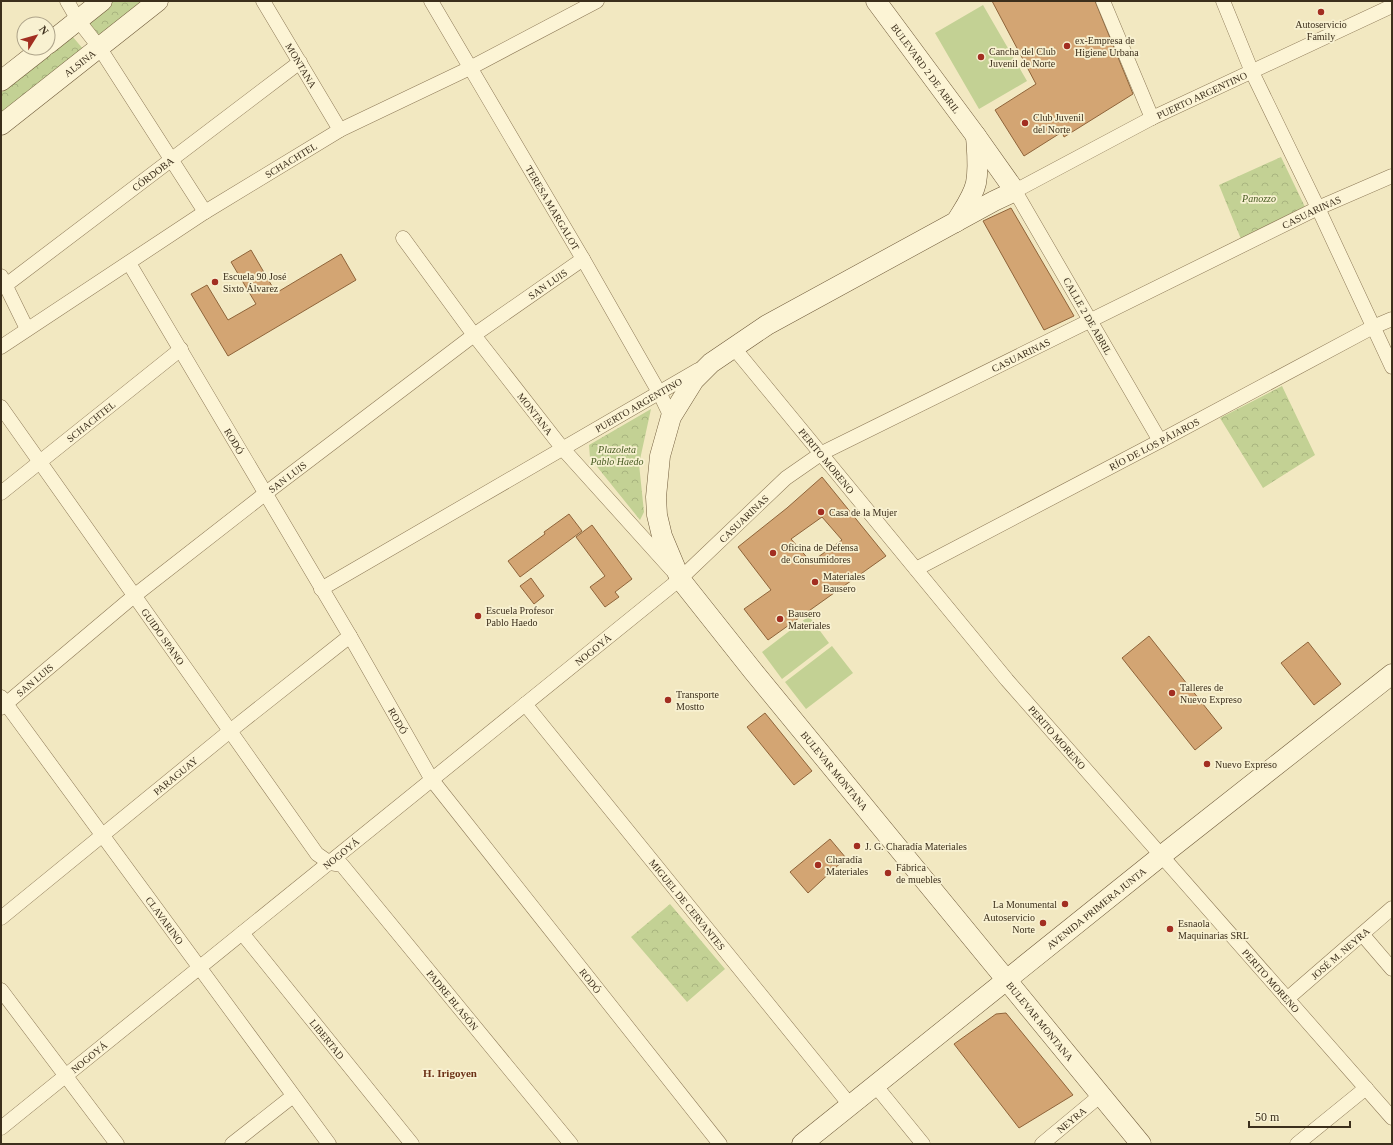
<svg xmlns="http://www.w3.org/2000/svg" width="1393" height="1145" viewBox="0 0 1393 1145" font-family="Georgia,serif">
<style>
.forest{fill:url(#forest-crowns)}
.pitch{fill:#c3d194}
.building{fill:#d3a573;stroke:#8f643a;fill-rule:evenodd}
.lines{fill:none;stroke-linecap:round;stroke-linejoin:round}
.minor-casing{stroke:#8d7957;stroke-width:15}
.secondary-casing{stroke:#6f5a3a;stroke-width:21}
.minor{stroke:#fcf4d5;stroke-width:14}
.secondary{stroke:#fcf4d5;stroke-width:20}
.poi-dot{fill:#a22e21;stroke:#f8f1d1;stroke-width:1.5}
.labels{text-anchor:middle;stroke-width:3.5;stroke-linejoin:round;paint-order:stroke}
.poi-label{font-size:10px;fill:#3c2f1c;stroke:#f8f1d1;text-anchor:start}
.street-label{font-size:10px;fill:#3c2f1c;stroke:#f8f1d1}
.park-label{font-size:10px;font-style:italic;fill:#465a21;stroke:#f8f1d1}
.neighbourhood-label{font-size:11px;font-weight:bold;fill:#6c3218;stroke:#f8f1d1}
</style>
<defs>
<pattern id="forest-crowns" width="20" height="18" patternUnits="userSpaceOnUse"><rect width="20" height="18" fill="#c3d194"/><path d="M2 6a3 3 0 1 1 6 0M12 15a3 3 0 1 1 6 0" fill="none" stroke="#a8b47f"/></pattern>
</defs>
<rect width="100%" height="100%" fill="#f2e8c1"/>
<path class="forest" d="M 113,1 L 147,1 L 101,38 L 87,21 Z
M 72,36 L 84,50 L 1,115 L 1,93 Z
M 1281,157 L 1305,207 L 1241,239 L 1219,185 Z
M 1282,386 L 1315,455 L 1263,488 L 1220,418 Z
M 651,409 L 639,464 L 644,512 L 640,520 L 590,458 L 589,445 Z
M 670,904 L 725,969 L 687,1002 L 631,937 Z"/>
<path class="pitch" d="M 983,5 L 1027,81 L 979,109 L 935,33 Z
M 809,616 L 829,643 L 782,679 L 762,652 Z
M 832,646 L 853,673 L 806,709 L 785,682 Z"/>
<path class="building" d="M 992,1 L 1095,1 L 1133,94 L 1064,137 L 1062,132 L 1024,156 L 995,110 L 1036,84 Z
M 1011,208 L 1074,316 L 1044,330 L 983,221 Z
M 251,250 L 276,293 L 341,254 L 356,280 L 228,356 L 191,294 L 207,285 L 228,320 L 256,304 L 231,262 Z
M 822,477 L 886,556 L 768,640 L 744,609 L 771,590 L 738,547 L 787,508 ZM 822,517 L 842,540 L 811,562 L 791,539 Z
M 569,514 L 582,531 L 520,577 L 508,561 L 545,534 L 544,532 Z
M 592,525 L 632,579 L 615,592 L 619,597 L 605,607 L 590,587 L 605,576 L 576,537 Z
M 531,578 L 544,596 L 534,604 L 520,586 Z
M 1149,636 L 1222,728 L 1195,750 L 1122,658 Z
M 1308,642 L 1341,684 L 1314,705 L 1281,663 Z
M 765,713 L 812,771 L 794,785 L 747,727 Z
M 830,839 L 846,858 L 808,893 L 790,872 Z
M 1006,1013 L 1073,1095 L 1019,1128 L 954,1044 L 996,1014 Z"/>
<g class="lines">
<g class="minor-casing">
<g id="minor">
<path d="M 67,1 L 78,20 L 99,47 L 205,212"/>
<path id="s1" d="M 263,1 L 340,130"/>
<path id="s2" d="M 431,1 L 583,259 L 660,394 L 671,417"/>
<path d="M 1103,1 L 1152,118"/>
<path d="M 1223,1 L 1252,72 L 1318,208 L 1392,367"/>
<path id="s3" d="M 403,238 L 474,335 L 563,449 L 672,570"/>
<path id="s4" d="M 129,263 L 350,636 L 432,780 L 720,1144"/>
<path d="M 1,276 L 27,329"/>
<path id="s5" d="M 6,285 L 300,62"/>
<path id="s6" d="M 1,347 L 205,212 L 340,130 L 470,68 L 597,1"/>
<path id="s7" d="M 734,348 L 1007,680 L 1392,1118"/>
<path id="s8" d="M 1,407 L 317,854 L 330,863 L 342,865 L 571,1144"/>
<path id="s9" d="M 1160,441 L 1015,191 L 1152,118 L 1392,6"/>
<path id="s10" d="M 1,493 L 181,349"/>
<path id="s11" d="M 916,569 L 1160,441 L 1373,327 L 1392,319"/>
<path id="s12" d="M 321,589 L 698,370"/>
<path id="s13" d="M 1,697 L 329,1144"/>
<path id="s14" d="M 525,704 L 850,1105"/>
<path id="s15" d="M 1,708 L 134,596 L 266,493 L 474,335 L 583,259"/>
<path id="s16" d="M 1,918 L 230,731 L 350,636"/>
<path id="s17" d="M 242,933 L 412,1144"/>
<path d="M 1362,934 L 1392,969"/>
<path d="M 1,990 L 117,1144"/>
<path id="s18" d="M 1287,999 L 1392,908"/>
<path d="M 875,1085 L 923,1144"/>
<path id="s19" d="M 1,1128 L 680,579 L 786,478 L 822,453 L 1318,208 L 1392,176"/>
<path d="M 232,1144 L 293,1096"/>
<path id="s20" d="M 1042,1144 L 1101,1095"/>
<path d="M 1297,1144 L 1366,1088"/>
</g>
</g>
<g class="secondary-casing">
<g id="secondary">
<path id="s21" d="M 876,1 L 976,136 L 1015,191 L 994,201 L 767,325 L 711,363 L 694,380 L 671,417 L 660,456 L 656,497 L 657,515 L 662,536 L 680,579 L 753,671 L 1141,1144"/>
<path d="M 48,44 L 102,1"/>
<path d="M 1,81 L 43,48"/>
<path id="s22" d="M 1,125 L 158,1"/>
<path d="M 956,222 C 963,210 973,197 976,183 C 979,167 977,151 976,136"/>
<path id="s23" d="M 802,1144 L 1161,856 L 1392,674"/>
</g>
</g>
<use href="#minor" class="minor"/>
<use href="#secondary" class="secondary"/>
</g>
<g class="poi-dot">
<circle cx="1321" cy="12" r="4"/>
<circle cx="1067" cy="46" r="4"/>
<circle cx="981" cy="57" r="4"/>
<circle cx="1025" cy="123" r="4"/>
<circle cx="215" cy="282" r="4"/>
<circle cx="821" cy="512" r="4"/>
<circle cx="773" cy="553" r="4"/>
<circle cx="815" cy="582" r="4"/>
<circle cx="478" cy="616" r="4"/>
<circle cx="780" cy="619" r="4"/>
<circle cx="1172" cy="693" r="4"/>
<circle cx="668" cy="700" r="4"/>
<circle cx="1207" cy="764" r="4"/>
<circle cx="857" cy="846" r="4"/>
<circle cx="818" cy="865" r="4"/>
<circle cx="888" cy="873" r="4"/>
<circle cx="1065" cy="904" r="4"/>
<circle cx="1043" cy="923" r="4"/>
<circle cx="1170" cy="929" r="4"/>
</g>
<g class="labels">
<g class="poi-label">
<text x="1321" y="28" text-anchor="middle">Autoservicio<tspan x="1321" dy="12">Family</tspan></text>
<text x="1075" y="44">ex-Empresa de<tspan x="1075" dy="12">Higiene Urbana</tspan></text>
<text x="989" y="55">Cancha del Club<tspan x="989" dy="12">Juvenil de Norte</tspan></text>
<text x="1033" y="121">Club Juvenil<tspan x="1033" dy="12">del Norte</tspan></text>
<text x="223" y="280">Escuela 90 José<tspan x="223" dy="12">Sixto Álvarez</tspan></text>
<text x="829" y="516">Casa de la Mujer</text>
<text x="781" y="551">Oficina de Defensa<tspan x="781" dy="12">de Consumidores</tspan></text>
<text x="823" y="580">Materiales<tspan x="823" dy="12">Bausero</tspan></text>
<text x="486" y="614">Escuela Profesor<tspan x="486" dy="12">Pablo Haedo</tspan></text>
<text x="788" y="617">Bausero<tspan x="788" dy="12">Materiales</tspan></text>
<text x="1180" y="691">Talleres de<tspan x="1180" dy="12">Nuevo Expreso</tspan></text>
<text x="676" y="698">Transporte<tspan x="676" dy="12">Mostto</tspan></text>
<text x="1215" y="768">Nuevo Expreso</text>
<text x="865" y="850">J. G. Charadía Materiales</text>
<text x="826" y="863">Charadía<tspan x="826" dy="12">Materiales</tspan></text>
<text x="896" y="871">Fábrica<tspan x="896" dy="12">de muebles</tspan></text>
<text x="1057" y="908" text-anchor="end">La Monumental</text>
<text x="1035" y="921" text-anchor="end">Autoservicio<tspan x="1035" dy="12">Norte</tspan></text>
<text x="1178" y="927">Esnaola<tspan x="1178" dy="12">Maquinarias SRL</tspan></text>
</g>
<g class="street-label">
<text dy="4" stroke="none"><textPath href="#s22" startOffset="100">ALSINA</textPath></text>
<text dy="4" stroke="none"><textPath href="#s1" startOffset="75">MONTANA</textPath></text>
<text dy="4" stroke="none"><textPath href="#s21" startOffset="84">BULEVARD 2 DE ABRIL</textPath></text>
<text dy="4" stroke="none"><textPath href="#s9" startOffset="499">PUERTO ARGENTINO</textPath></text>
<text dy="4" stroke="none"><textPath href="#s6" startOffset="345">SCHACHTEL</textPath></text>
<text dy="4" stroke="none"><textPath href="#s5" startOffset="184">CÓRDOBA</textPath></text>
<text dy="4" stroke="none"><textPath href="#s2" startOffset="240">TERESA MARGALOT</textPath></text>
<text dy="4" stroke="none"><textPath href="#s19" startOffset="1609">CASUARINAS</textPath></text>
<text dy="4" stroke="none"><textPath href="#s15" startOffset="692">SAN LUIS</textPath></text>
<text transform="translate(1088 316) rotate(60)" y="4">CALLE 2 DE ABRIL</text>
<text dy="4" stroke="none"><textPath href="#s19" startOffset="1285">CASUARINAS</textPath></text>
<text dy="4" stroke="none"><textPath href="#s12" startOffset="367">PUERTO ARGENTINO</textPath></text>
<text dy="4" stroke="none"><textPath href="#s3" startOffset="220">MONTANA</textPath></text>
<text dy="4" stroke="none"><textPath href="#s10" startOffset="115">SCHACHTEL</textPath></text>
<text dy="4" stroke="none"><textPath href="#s4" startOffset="207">RODÓ</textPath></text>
<text dy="4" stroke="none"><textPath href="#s11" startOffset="269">RÍO DE LOS PÁJAROS</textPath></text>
<text dy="4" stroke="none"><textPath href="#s7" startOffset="146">PERITO MORENO</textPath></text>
<text dy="4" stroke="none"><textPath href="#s15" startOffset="368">SAN LUIS</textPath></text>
<text dy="4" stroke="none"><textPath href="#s19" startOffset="961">CASUARINAS</textPath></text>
<text dy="4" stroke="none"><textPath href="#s8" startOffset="281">GUIDO SPANO</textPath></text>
<text dy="4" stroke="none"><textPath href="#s19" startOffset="761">NOGOYÁ</textPath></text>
<text dy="4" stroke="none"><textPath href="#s15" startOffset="44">SAN LUIS</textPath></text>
<text dy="4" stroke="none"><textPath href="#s4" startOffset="531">RODÓ</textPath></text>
<text dy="4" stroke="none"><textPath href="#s7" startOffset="506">PERITO MORENO</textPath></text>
<text dy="4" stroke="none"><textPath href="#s21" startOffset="1067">BULEVAR MONTANA</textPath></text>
<text dy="4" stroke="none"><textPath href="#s16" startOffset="225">PARAGUAY</textPath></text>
<text dy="4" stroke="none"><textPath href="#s19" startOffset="437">NOGOYÁ</textPath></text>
<text dy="4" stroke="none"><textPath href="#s14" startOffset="258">MIGUEL DE CERVANTES</textPath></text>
<text dy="4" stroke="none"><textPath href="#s23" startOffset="377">AVENIDA PRIMERA JUNTA</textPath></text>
<text dy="4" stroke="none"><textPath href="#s13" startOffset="277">CLAVARINO</textPath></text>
<text dy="4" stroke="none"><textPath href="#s18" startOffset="70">JOSÉ M. NEYRA</textPath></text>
<text dy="4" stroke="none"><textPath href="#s4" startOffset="855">RODÓ</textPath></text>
<text dy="4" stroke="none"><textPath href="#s7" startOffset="830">PERITO MORENO</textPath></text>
<text dy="4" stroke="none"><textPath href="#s8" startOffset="750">PADRE BLASÓN</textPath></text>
<text dy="4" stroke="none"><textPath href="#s21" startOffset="1391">BULEVAR MONTANA</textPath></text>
<text dy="4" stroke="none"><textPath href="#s17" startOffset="136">LIBERTAD</textPath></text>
<text dy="4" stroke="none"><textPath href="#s19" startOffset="113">NOGOYÁ</textPath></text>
<text dy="4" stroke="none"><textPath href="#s20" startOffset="38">NEYRA</textPath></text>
</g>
<g class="park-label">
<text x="1259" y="202">Panozzo</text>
<text x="617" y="453">Plazoleta<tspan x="617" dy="12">Pablo Haedo</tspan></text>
</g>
<g class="neighbourhood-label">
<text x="450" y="1077">H. Irigoyen</text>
</g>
</g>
<rect width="1393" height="1145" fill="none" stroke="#3c2f1c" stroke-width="4"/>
<g transform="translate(36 36) rotate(53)"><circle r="19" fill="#f8f1d1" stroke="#ada389"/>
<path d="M0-3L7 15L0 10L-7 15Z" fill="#a22e21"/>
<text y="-6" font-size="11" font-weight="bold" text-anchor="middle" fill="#3c2f1c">N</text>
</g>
<path d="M1249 1121v6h101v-6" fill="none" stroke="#3c2f1c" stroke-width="2"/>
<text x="1255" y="1121" font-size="12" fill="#3c2f1c" stroke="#f8f1d1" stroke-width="3" paint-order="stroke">50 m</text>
</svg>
